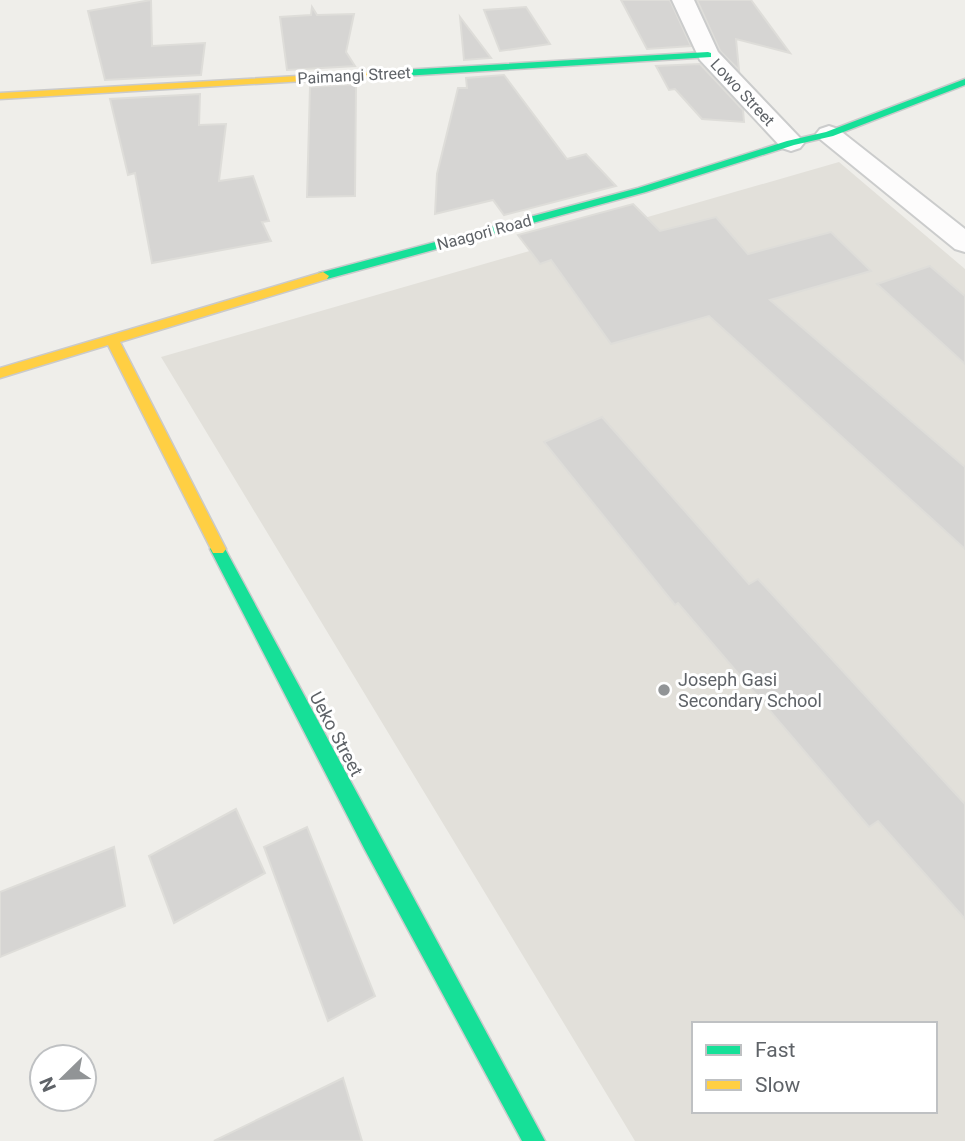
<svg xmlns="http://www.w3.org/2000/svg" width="965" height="1141" viewBox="0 0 965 1141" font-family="Roboto,sans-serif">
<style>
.education{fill:#e2e0da;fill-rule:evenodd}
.building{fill:#d6d5d3;stroke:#deddd9;stroke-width:2}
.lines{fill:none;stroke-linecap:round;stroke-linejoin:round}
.street-casing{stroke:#cbcccc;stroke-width:4}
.fast-casing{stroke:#cacacb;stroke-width:3}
.slow-casing{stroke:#cacacb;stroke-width:3}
.street{fill:#fdfcfc;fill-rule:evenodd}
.fast{fill:#16e098;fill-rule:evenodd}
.slow{fill:#ffcf43;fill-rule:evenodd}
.poi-dot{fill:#919496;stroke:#fff;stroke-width:2.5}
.labels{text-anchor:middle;stroke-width:6;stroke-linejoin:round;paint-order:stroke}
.far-street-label{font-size:16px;fill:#5f6368;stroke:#fff}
.poi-label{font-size:18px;fill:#5f6368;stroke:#fff;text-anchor:start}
.street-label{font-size:18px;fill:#5f6368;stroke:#fff}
</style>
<rect width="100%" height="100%" fill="#efeeea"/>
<path class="education" d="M 839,162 L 965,269 L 965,1141 L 635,1141 L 161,357 ZM 694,1024 L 935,1024 L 935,1111 L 694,1111 Z"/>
<path class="building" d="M 151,0 L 152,46 L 205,43 L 201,75 L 105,80 L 88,11 Z
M 621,0 L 670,0 L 691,46 L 647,49 Z
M 697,0 L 751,0 L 790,53 L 736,39 L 739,70 L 720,51 Z
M 312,7 L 317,15 L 354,14 L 346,52 L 355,66 L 287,70 L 280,17 L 311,15 Z
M 526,7 L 550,44 L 500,51 L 484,10 Z
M 460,17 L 491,58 L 464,60 Z
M 700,64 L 743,110 L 744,122 L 702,119 L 675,89 L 669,90 L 656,66 Z
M 504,75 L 567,159 L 586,154 L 616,186 L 504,215 L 493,200 L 435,214 L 437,174 L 458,88 L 467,88 L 466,78 Z
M 356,84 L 355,196 L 307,197 L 310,87 Z
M 200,94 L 199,125 L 226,124 L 219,181 L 253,176 L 269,221 L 262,222 L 271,241 L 152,263 L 135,173 L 128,175 L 110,99 Z
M 633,204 L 660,231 L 716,217 L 748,254 L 831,232 L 871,271 L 770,300 L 965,467 L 965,549 L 709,316 L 611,344 L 551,260 L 540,264 L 518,235 Z
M 930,266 L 965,296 L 965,364 L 877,284 Z
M 602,417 L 749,584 L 758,579 L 965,804 L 965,919 L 878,821 L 869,827 L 678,603 L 675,605 L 544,442 Z
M 236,809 L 265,873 L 174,923 L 149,856 Z
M 307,827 L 375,996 L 328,1021 L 264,847 Z
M 114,847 L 125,906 L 0,957 L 0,892 Z
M 343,1078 L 362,1141 L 214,1141 Z"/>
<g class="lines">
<g class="street-casing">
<path id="street" d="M 672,0 L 694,0 L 718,52 L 800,138 L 804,143 L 800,148 L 791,151 L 782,148 L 700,60 Z
M 829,126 L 838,129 L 965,229 L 965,252 L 955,249 L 820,139 L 816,134 L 820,129 Z"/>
</g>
<g class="fast-casing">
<path id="fast" d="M 708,52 L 711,53 L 711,57 L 403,76 L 398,73 L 403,70 Z
M 965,79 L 965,85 L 833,136 L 794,145 L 646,192 L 327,279 L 319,279 L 317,276 L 319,273 L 638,188 L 787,141 L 826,132 Z
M 218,543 L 223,545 L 545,1141 L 522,1141 L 365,850 L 210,549 L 213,545 Z"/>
</g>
<g class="slow-casing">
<path id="slow" d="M 403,70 L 408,73 L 406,75 L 0,99 L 0,93 Z
M 323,272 L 329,276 L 327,279 L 120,342 L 226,549 L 223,553 L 213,553 L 108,345 L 0,378 L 0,368 Z"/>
</g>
<use href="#street" class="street"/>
<use href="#fast" class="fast"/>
<use href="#slow" class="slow"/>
</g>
<circle class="poi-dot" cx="664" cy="690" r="7"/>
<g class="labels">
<g class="far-street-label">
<text transform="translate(354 75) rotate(-3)" y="6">Paimangi Street</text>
<text transform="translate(743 92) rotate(47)" y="6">Lowo Street</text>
<text transform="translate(484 232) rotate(-15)" y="6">Naagori Road</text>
</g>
<g class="poi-label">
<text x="678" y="686">Joseph Gasi<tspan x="678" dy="21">Secondary School</tspan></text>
</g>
<g class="street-label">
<text transform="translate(336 734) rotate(62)" y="6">Ueko Street</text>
</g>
</g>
<rect x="692" y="1022" width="245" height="91" fill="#ffffff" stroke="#bfc1c3" stroke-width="2"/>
<rect x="706" y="1045" width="35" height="10" fill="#16e098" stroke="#bfc1c3" stroke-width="2"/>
<text x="755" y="1057" font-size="21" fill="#5f6368">Fast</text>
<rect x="706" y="1080" width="35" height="10" fill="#ffcf43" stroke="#bfc1c3" stroke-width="2"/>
<text x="755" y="1092" font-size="21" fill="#5f6368">Slow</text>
<g transform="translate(63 1078) rotate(247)"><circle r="33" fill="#ffffff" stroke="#bfc1c3" stroke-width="2"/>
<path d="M0-5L12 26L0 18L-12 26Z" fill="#919496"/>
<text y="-10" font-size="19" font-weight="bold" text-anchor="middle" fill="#5f6368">N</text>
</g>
</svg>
